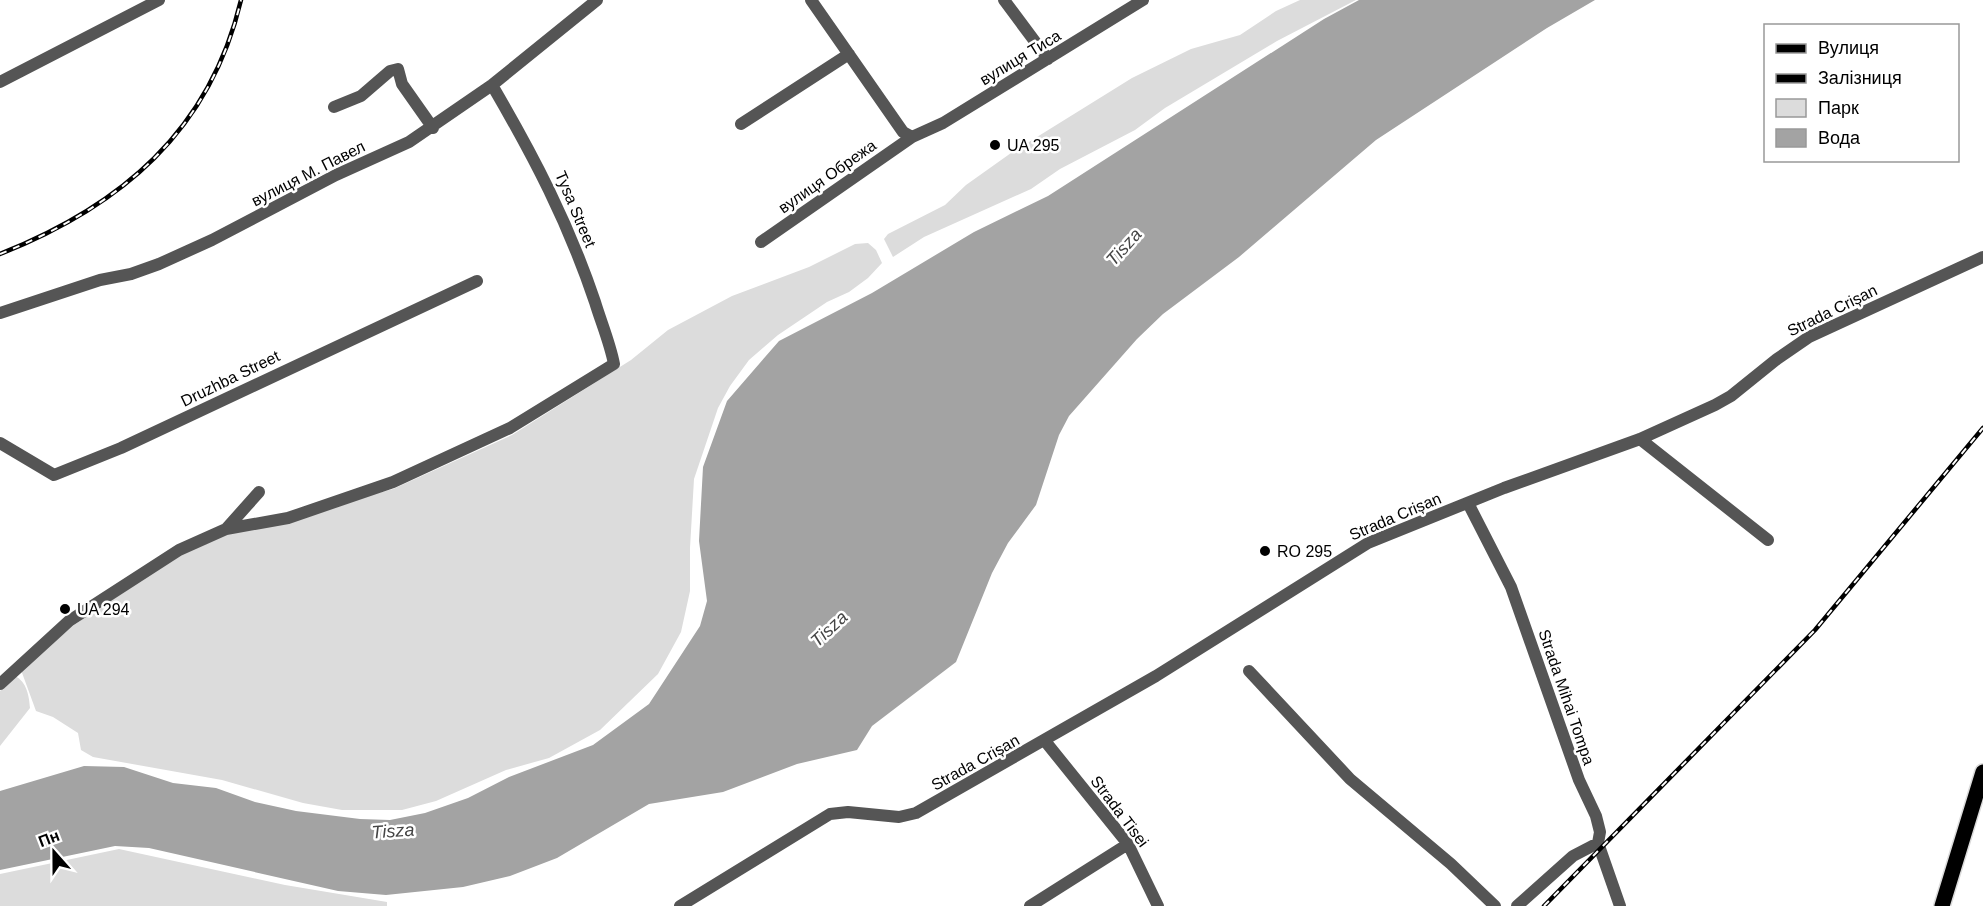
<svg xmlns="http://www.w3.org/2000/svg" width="1983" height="906" viewBox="0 0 1983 906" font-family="Arial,sans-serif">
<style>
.green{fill:#dcdcdc}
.water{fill:#a3a3a3}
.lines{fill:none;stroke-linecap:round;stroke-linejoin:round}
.major-casing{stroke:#dbdbdb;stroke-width:18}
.minor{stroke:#555;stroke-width:12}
.major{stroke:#000;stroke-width:15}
.rail-casing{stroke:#000;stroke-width:4.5}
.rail{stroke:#fff;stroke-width:2;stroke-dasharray:7;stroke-linecap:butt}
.poi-dot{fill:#000;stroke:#fff;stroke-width:2}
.labels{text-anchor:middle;stroke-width:5;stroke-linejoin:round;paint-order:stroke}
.street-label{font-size:16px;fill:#000;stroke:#fff}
.poi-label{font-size:16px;fill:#000;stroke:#fff;text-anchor:start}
.water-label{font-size:18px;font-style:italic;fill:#444;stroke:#fff}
</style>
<rect width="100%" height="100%" fill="#fff"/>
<path class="green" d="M 1300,0 L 1356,0 L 1277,41 L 1165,108 L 1135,130 L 1060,169 L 1031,189 L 924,237 L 893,257 L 884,239 L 888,234 L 945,205 L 966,185 L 1011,153 L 1132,78 L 1191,49 L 1240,35 L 1276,11 Z
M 868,243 L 876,250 L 882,263 L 868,278 L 849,292 L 827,302 L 778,335 L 749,360 L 730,386 L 718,408 L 694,479 L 690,548 L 690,591 L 681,632 L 658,674 L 600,730 L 549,758 L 506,770 L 436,801 L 402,810 L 342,810 L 303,803 L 222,780 L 93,757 L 81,750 L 78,733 L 53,717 L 36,711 L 21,670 L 74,625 L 180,555 L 236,530 L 393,489 L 512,435 L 631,360 L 668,330 L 732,296 L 809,267 L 855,244 Z
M 15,676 C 27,682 29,696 30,708 L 0,746 L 0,691 Z
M 119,849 L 285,885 L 387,902 L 387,906 L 0,906 L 0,874 Z"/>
<path class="water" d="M 1359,0 L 1595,0 L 1547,28 L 1376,140 L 1239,257 L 1163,314 L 1137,339 L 1069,416 L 1059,435 L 1036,505 L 1008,543 L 992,573 L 956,662 L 872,726 L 857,750 L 797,764 L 723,792 L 649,804 L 557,858 L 510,876 L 463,887 L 386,895 L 338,891 L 149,848 L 115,846 L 0,870 L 0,791 L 84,766 L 124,767 L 173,783 L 216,788 L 255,802 L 296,811 L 360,819 L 390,820 L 425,813 L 468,798 L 509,777 L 593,745 L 649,704 L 700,626 L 707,601 L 699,541 L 703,467 L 727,401 L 779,341 L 872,293 L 974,232 L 1048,196 L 1324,19 Z"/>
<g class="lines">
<g class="major-casing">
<path id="major" d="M 1942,906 L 1983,772"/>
</g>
<path class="minor" d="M 811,0 L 903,132 L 912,137
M 1004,0 L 1048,59
M 0,82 L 159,0
M 334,107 L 361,96 L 390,71 L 398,69 L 402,84 L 433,128
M 741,124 L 849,54
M 761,242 L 912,137 L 943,123 L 1143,0
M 0,313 L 100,280 L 131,274 L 159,264 L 212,240 L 336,175 L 409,142 L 492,85 L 597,0
M 1640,439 L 1768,540
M 0,443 L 54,475 L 121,448 L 477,281
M 1468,503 L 1511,587 L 1579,780 L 1596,816 L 1600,832 L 1598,843 L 1620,906
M 226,529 L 259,492
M 1249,671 L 1350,779 L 1451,864 L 1495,906
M 0,684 L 69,621 L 179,550 L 226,529 L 288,518 L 393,482 L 510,428 L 614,364 C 610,343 601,322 595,302 C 568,222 534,157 492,85
M 1045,741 L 1128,844 L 1158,906
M 680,906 L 830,814 L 848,812 L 899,817 L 916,813 L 1156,676 L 1368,543 L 1504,488 L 1640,439 L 1715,405 L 1731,396 L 1777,359 L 1809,337 L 1983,257
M 1030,906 L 1128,844
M 1517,906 L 1573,856 L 1598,843"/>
<use href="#major" class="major"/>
<g class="rail-casing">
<path id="rail" d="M 0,254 C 121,206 210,131 241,0
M 1544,906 L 1815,630 L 1983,428"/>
</g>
<use href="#rail" class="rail"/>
</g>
<g class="poi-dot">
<circle cx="995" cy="145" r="6"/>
<circle cx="1265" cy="551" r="6"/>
<circle cx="65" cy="609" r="6"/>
</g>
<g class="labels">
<g class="street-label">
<text transform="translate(1020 57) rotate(-31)" y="6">вулиця Тиса</text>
<text transform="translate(308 173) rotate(-27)" y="6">вулиця М. Павел</text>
<text transform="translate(827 176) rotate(-35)" y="6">вулиця Обрежа</text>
<text transform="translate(576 209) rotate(67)" y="6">Tysa Street</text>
<text transform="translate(1832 310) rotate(-26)" y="6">Strada Crișan</text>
<text transform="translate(230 378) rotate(-26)" y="6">Druzhba Street</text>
<text transform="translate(1395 516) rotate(-23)" y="6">Strada Crișan</text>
<text transform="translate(1567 697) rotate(71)" y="6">Strada Mihai Tompa</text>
<text transform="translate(975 762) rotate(-29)" y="6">Strada Crișan</text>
<text transform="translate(1120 811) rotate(53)" y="6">Strada Tisei</text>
</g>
<g class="poi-label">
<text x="1007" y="151">UA 295</text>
<text x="1277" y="557">RO 295</text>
<text x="77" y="615">UA 294</text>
</g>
<g class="water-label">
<text transform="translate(1124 247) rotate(-48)" y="6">Tisza</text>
<text transform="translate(829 629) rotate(-43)" y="6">Tisza</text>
<text transform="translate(393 831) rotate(-4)" y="6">Tisza</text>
</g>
</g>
<rect x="1764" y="24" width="195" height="138" fill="#ffffff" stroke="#999999" stroke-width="1.5"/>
<rect x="1776" y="44" width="30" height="9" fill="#000000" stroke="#999999" stroke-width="1.5"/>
<text x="1818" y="54" font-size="18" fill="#000000">Вулиця</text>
<rect x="1776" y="74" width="30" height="9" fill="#000000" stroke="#999999" stroke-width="1.5"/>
<text x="1818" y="84" font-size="18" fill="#000000">Залізниця</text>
<rect x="1776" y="99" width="30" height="18" fill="#dcdcdc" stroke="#999999" stroke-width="1.5"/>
<text x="1818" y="114" font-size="18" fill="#000000">Парк</text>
<rect x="1776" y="129" width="30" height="18" fill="#a3a3a3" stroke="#999999" stroke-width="1.5"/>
<text x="1818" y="144" font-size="18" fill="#000000">Вода</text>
<g transform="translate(54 852) rotate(339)" stroke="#ffffff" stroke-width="4.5" paint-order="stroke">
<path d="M0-4.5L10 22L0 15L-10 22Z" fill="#000000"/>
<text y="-9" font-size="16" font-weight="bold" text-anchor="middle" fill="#000000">Пн</text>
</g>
</svg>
